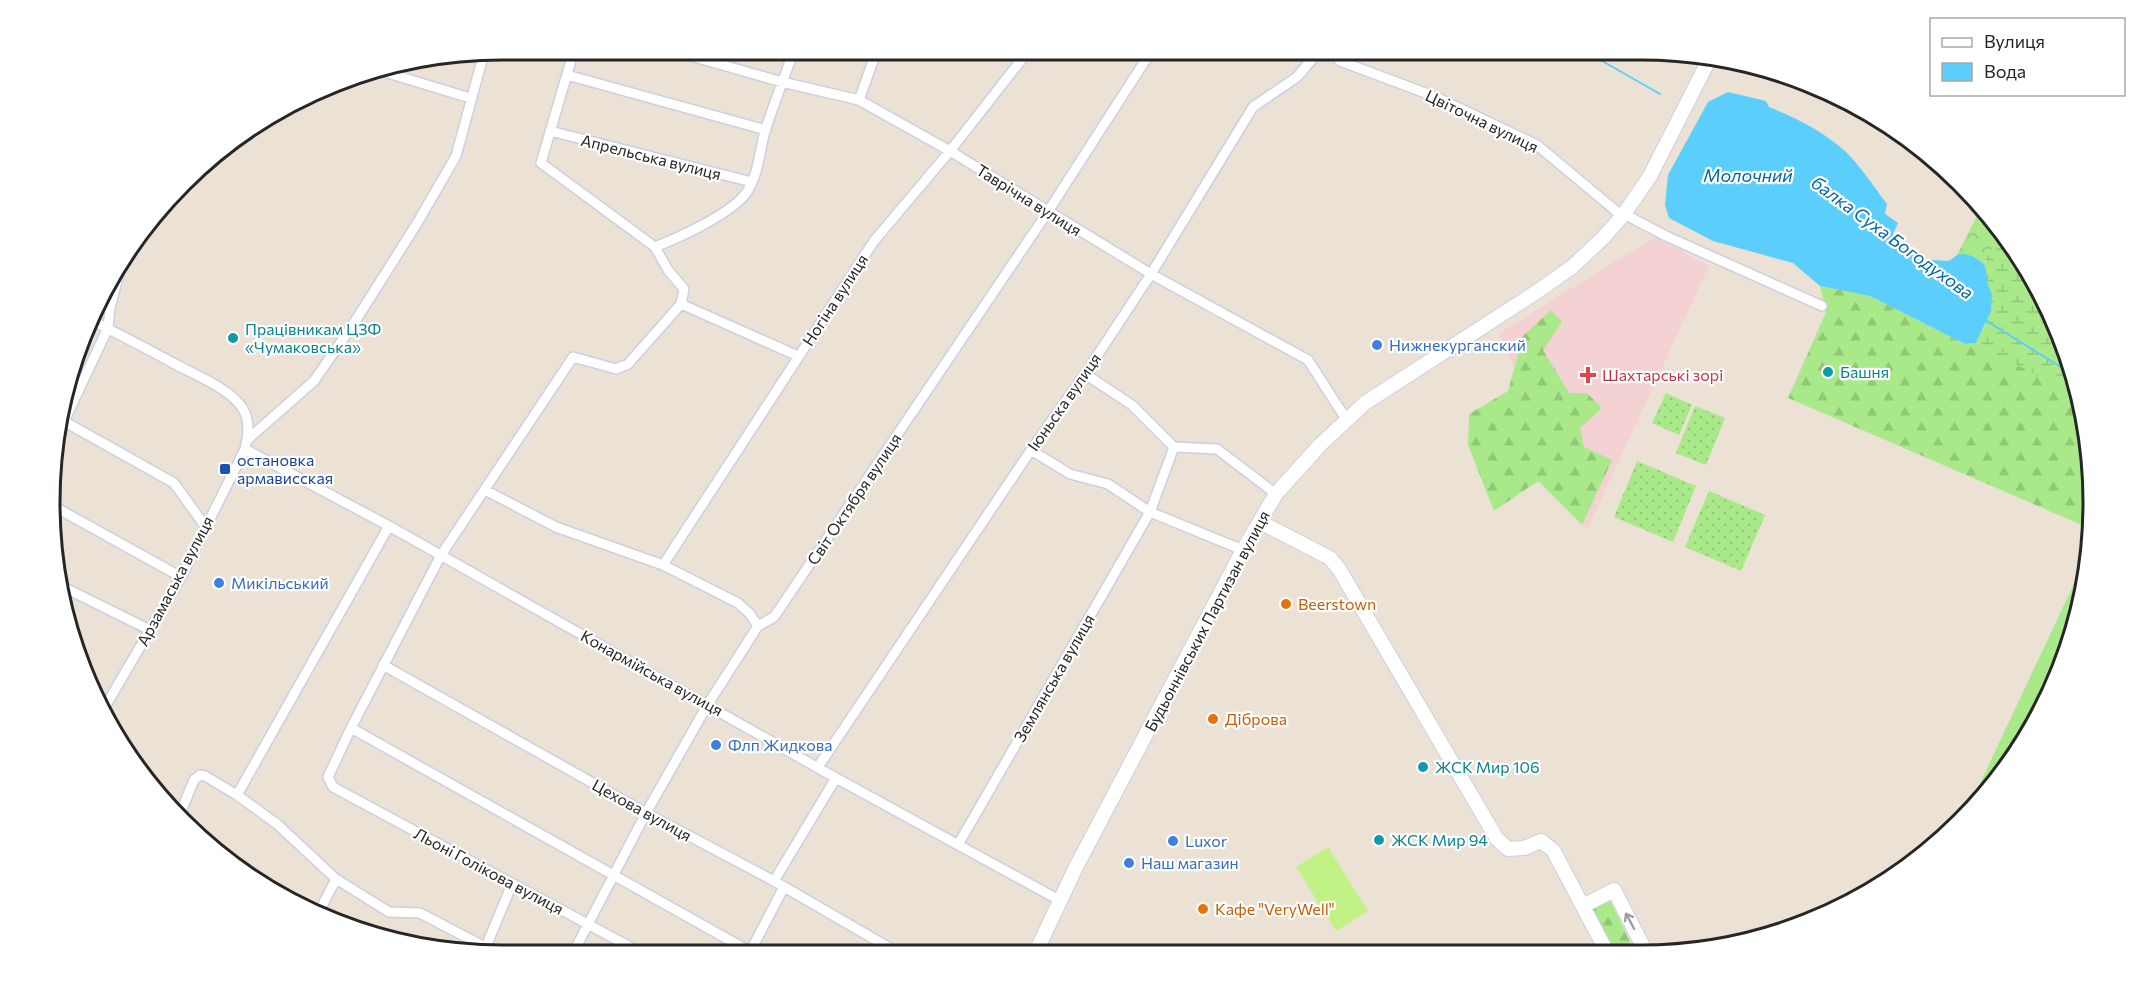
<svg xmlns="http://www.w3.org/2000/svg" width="2143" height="1005" viewBox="0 0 2143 1005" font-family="Commissioner,sans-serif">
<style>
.medical{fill:#f4d1d2}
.grass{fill:#a9e98a}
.forest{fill:url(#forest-firs)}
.wetland{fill:url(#wetland-marsh)}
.park{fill:url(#park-crowns)}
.garden{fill:url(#garden-dots)}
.pitch{fill:#c2f285}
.water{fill:#5bcefb}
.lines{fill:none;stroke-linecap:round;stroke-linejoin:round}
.stream{stroke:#5bcefb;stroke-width:2}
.street-casing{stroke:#cbcfe2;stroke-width:12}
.secondary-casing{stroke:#cbcfe2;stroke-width:16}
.street{stroke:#fff;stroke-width:9}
.secondary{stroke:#fff;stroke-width:14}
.oneway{stroke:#9d9d9d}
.culture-dot{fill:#0f9aa8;stroke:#fff;stroke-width:2}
.shop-dot{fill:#3f7fe0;stroke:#fff;stroke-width:2}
.health-dot{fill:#e0444e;stroke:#fff;stroke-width:2}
.transit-dot{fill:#1a4fb4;stroke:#fff;stroke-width:2}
.food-dot{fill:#e8710a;stroke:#fff;stroke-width:2}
.labels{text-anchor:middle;stroke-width:4.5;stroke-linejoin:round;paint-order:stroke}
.street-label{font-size:16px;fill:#262626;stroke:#fff}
.culture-label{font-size:16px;fill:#0d838f;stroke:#fff;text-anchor:start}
.shop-label{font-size:16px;fill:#366cbe;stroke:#fff;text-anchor:start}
.health-label{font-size:16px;fill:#be3a42;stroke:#fff;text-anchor:start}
.transit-label{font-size:16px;fill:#164399;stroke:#fff;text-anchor:start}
.food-label{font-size:16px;fill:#c56008;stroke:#fff;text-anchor:start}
.water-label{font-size:18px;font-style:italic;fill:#0067a1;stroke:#fff}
.rim{fill:none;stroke:#262626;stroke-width:3}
</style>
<defs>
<pattern id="forest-firs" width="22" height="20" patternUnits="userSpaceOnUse" patternTransform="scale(1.5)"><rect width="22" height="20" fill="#a9e98a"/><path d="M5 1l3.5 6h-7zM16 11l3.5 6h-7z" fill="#91c877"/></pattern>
<pattern id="wetland-marsh" width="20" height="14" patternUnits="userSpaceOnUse" patternTransform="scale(1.5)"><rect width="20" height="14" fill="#a9e98a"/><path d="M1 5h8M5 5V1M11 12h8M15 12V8" fill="none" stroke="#91c877"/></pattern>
<pattern id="park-crowns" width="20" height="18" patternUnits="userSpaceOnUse" patternTransform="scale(1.5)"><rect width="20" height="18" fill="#a9e98a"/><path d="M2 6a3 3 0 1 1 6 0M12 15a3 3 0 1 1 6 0" fill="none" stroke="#91c877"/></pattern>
<pattern id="garden-dots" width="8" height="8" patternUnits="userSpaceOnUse" patternTransform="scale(1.5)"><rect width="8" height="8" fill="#a9e98a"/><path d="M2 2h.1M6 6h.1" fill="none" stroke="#91c877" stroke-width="1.8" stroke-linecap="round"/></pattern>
</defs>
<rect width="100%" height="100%" fill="#ebe2d5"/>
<path class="medical" d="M 1655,237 L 1709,266 L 1587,530 L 1541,475 L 1525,395 L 1499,333 Z"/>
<path class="grass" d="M 2088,554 L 2085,591 L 2059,676 L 2000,778 L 1967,811 Z"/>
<path class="forest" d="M 1820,286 L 1870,296 L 1965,344 L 1976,343 L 2079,396 C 2091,434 2095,490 2091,529 L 1788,398 L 1826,312 Z
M 1551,310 L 1562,322 L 1543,350 L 1569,393 L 1587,393 L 1602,408 L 1580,428 L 1584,447 L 1612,460 L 1582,525 L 1538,481 L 1494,511 L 1468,445 L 1469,414 L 1508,391 L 1523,336 Z
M 1610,900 L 1635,952 L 1613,952 L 1592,909 Z"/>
<path class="wetland" d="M 1995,246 L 2003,246 L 2018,252 L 2059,329 L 2080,398 L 1976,343 C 1981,332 1989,320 1991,308 C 1994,287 1974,263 1995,246 Z"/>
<path class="park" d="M 1981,208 L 1983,209 L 2018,252 C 2002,242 1987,245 1985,265 C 1978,258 1967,254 1957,255 Z"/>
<path class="garden" d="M 1666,393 L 1692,405 L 1679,435 L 1652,423 Z
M 1695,406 L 1725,418 L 1706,465 L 1676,453 Z
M 1637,461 L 1696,486 L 1673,542 L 1614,517 Z
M 1709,491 L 1765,515 L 1741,571 L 1685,547 Z"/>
<path class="pitch" d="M 1328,847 L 1368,911 L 1336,931 L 1296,867 Z"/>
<path class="water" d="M 1728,92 L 1766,101 L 1769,107 C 1797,118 1823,131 1846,152 C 1861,167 1874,187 1887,204 L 1885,214 L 1898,223 L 1893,234 L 1895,242 L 1918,259 L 1948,261 C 1951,260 1954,257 1957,255 C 1966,251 1979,259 1985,265 L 1988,284 L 1992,295 L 1991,311 L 1976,343 L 1965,344 L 1870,296 L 1820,286 L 1793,263 L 1713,241 L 1669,218 L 1665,205 L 1668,175 L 1708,102 Z"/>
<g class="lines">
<path class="stream" d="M 1583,50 L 1660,94
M 1985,320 L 2072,374"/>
<g class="street-casing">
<path id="street" d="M 574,50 L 541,163 L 655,247 L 668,270 L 684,289 L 681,304 L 798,356
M 670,50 L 782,82 L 859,100 L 950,151 L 1151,274 L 1308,360 L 1346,419
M 1329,50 L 1340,61 L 1436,97 L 1537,145 L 1622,216
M 378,70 L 470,98
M 567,75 L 766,130
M 859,100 L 877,50
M 550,131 L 752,182
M 1624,214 L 1666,236 L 1822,306
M 655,247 C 680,237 724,217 743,197 C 759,179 759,150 766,128 C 775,101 785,75 794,50
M 93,321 C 120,335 148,349 175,364 C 195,375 231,389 243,409 C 250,420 248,437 245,449 L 181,577 L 102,712
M 1085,374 L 1132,405 L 1174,447 L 1217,449 L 1276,494
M 58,418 L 174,483 L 205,526
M 57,436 L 108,328 L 110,308 L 122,262
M 247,440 L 314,381 L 354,323 L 416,225 L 456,156 L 484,53
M 245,449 L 389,526 L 836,778 L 1059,900
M 1031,450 L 1070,474 L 1108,484 L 1150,512 L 1243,550
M 485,490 L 556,527 L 663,565 L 738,603 L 750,614 L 758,626
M 55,507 L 181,577
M 663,565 L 874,241 L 950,151 L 1029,50
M 59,585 L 150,630
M 383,665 L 646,813 L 774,881 L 900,954
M 351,728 L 756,955
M 818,767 L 1031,450 L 1085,374 L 1151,274 L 1253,107 L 1297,77 L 1320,50
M 237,795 L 389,526
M 180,814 L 194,780 L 200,775 L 205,776 L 237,795 L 277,824 L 336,879 L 389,912 L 420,913 L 500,955
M 959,843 L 1150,512 L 1174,447
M 774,881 L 836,778
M 318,914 L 336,879
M 750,952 L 784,887
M 483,954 L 512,884
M 572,955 L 646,813 L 708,704 L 758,626 L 774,617 L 1047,213 L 1152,50
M 645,955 L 333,787 L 328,777 L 351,728 L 441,555 L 573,357 L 616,369 L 628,364 L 681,304"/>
</g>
<g class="secondary-casing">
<path id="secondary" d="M 1260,522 L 1330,558 L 1339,569 L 1497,839 L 1508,849 L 1524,848 L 1541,841 L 1553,850 L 1607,952
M 1583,906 L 1614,890 L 1646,952
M 1035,954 L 1076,867 L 1243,550 L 1276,494 L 1320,445 L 1365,403 L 1538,291 L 1572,267 L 1603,238 L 1624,214 L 1650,176 L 1711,56"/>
</g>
<use href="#street" class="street"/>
<use href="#secondary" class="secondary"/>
</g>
<defs><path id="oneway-shaft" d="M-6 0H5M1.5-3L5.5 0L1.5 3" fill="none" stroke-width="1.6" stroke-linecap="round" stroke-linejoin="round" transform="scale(1.5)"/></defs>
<use class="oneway" href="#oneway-shaft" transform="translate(1630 921) rotate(-118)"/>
<g class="culture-dot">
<circle cx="233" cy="338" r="6"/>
<circle cx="1828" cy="372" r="6"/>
<circle cx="1423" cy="767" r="6"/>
<circle cx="1379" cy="840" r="6"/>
</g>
<g class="shop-dot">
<circle cx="1377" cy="345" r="6"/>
<circle cx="219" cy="583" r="6"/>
<circle cx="716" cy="745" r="6"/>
<circle cx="1173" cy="841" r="6"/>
<circle cx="1129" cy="863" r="6"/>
</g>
<path class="health-dot" d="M1585 366h6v6h6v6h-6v6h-6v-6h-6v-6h6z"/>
<rect class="transit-dot" x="219" y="463" width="12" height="12" rx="3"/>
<g class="food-dot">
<circle cx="1286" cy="604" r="6"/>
<circle cx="1213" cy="719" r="6"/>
<circle cx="1203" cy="909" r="6"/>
</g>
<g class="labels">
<g class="street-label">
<text transform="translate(1482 121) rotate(26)" y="6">Цвiточна вулиця</text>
<text transform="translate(651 157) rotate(14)" y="6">Апрельська вулиця</text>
<text transform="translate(1029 200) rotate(32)" y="6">Таврічна вулиця</text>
<text transform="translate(835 300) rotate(-57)" y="6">Ногіна вулиця</text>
<text transform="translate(1064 402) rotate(-55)" y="6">Iюньска вулиця</text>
<text transform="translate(854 499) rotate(-56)" y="6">Світ Октября вулиця</text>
<text transform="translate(175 581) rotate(-62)" y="6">Арзамаська вулиця</text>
<text transform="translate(1207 621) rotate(-62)" y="6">Будьоннівських Партизан вулиця</text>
<text transform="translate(652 673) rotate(29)" y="6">Конармійська вулиця</text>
<text transform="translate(1054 678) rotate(-60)" y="6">Землянська вулиця</text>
<text transform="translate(642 810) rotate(29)" y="6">Цехова вулиця</text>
<text transform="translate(489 871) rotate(28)" y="6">Льоні Голікова вулиця</text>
</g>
<g class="culture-label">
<text x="245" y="335">Працівникам ЦЗФ<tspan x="245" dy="18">«Чумаковська»</tspan></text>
<text x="1840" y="378">Башня</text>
<text x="1435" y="773">ЖСК Мир 106</text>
<text x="1391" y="846">ЖСК Мир 94</text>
</g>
<g class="shop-label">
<text x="1389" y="351">Нижнекурганский</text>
<text x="231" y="589">Микільський</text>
<text x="728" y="751">Флп Жидкова</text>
<text x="1185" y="847">Luxor</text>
<text x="1141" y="869">Наш магазин</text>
</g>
<g class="health-label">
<text x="1602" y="381">Шахтарські зорі</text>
</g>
<g class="transit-label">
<text x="237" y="466">остановка<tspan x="237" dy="18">армависская</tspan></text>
</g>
<g class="food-label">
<text x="1298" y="610">Beerstown</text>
<text x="1225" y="725">Діброва</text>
<text x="1215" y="915">Кафе "VeryWell"</text>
</g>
<g class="water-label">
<text x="1748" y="182">Молочний</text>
<text transform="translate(1892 238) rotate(36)" y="6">балка Суха Богодухова</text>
</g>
</g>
<path d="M0 0H2143V1005H0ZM502 60H1641A442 442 0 0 1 2083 502V503A442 442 0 0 1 1641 945H502A442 442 0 0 1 60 503V502A442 442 0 0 1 502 60Z" fill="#fff" fill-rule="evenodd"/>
<path class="rim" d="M502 60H1641A442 442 0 0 1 2083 502V503A442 442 0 0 1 1641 945H502A442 442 0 0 1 60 503V502A442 442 0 0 1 502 60Z"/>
<rect x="1930" y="18" width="195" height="78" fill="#ffffff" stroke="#a8a8a8" stroke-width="1.5"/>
<rect x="1942" y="38" width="30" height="9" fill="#ffffff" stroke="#a8a8a8" stroke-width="1.5"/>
<text x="1984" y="48" font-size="18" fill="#262626">Вулиця</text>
<rect x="1942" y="63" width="30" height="18" fill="#5bcefb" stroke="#a8a8a8" stroke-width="1.5"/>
<text x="1984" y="78" font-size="18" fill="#262626">Вода</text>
</svg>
